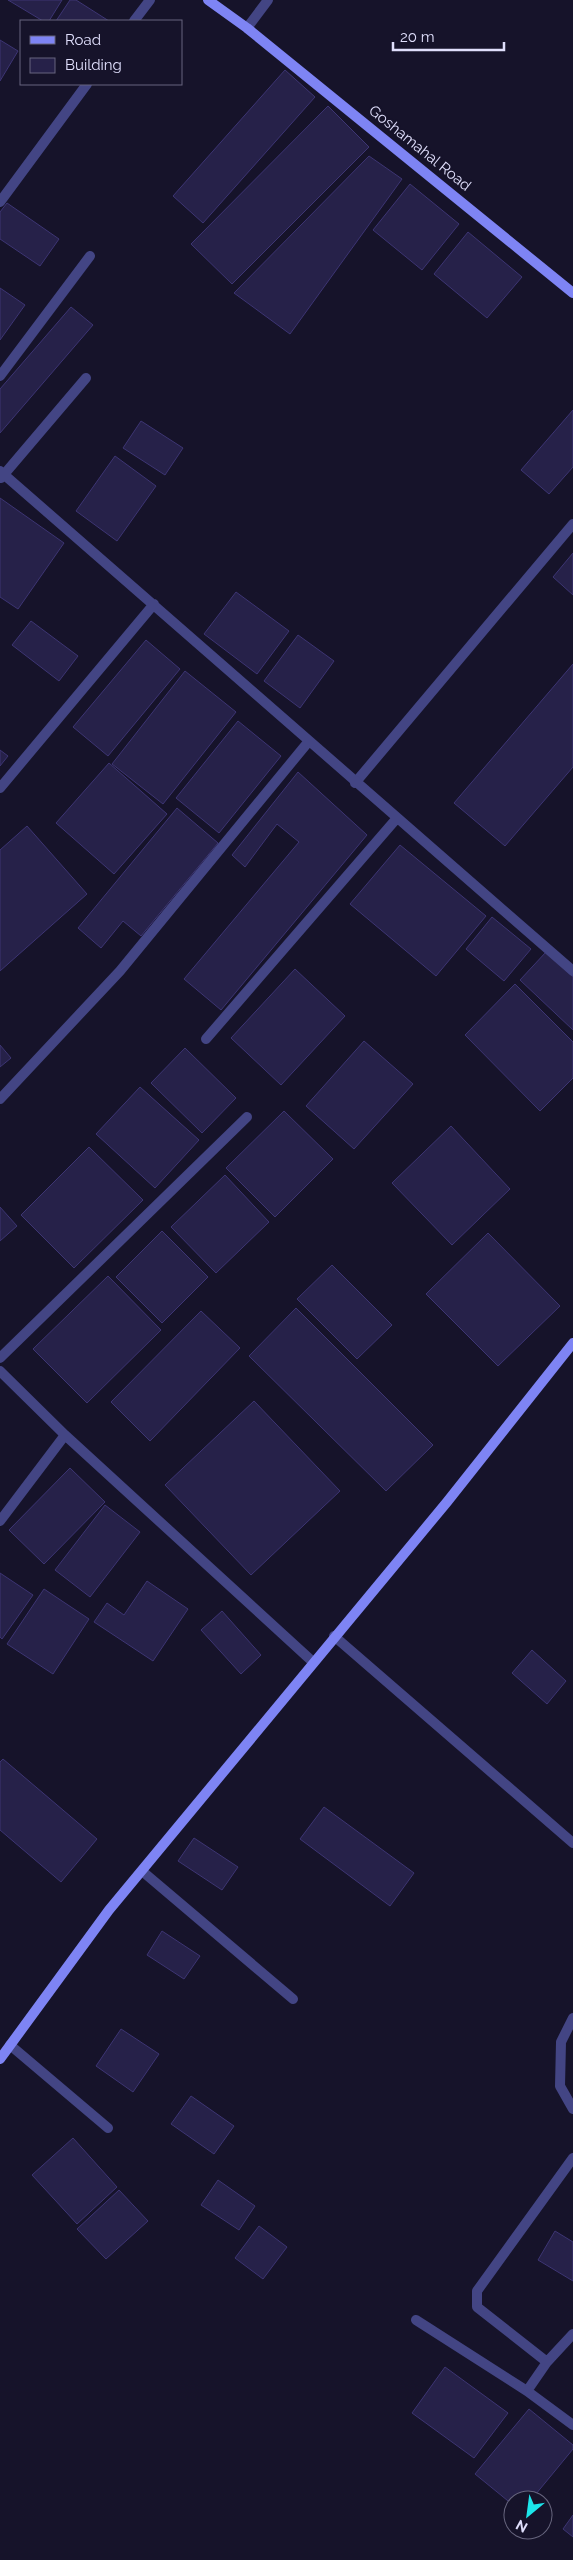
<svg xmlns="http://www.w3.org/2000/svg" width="573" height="2560" viewBox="0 0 573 2560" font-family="Raleway,sans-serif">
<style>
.building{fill:#262149;stroke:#3d3573}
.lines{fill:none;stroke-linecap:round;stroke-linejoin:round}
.lane{stroke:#434584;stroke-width:10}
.street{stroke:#434584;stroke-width:10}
.secondary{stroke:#7e84f4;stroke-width:10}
.labels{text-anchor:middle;stroke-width:4;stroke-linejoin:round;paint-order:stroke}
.street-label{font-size:15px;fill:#e0dffc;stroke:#16132a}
</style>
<rect width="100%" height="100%" fill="#16132a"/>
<path class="building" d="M 8,0 L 62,0 L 49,21 L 43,21 Z
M 70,0 L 76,0 L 109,21 L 56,21 Z
M 0,40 L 18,51 L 0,81 Z
M 285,70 L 315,97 L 203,223 L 173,196 Z
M 328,106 L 369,147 L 232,284 L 191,244 Z
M 369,156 L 402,179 L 290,334 L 234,293 Z
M 410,184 L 459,224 L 422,270 L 373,230 Z
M 7,203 L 59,239 L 40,266 L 0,239 L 0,212 Z
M 468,232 L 522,277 L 487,318 L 434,274 Z
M 0,288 L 25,305 L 0,340 Z
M 71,307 L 93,325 L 0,433 L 0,389 Z
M 573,410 L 573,467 L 549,494 L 521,470 Z
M 141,421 L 183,448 L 165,475 L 123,448 Z
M 115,456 L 156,486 L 117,541 L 76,511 Z
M 0,498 L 64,543 L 18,609 L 0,597 Z
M 573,553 L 573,595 L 553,577 Z
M 236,592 L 289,631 L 257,674 L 204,634 Z
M 31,621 L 78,656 L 59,681 L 12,645 Z
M 298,635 L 334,661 L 300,708 L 264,681 Z
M 146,640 L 180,669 L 108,756 L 73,727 Z
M 573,664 L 573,767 L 505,846 L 454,803 Z
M 185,671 L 236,712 L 163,804 L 112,764 Z
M 238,721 L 281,756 L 219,833 L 176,798 Z
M 0,750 L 8,756 L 0,766 Z
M 109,763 L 167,814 L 114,874 L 56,823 Z
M 298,772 L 367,835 L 221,1010 L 184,979 L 299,842 L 277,824 L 245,867 L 232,855 Z
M 177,808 L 218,843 L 141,936 L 123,921 L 101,948 L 78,928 Z
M 27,826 L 87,894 L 0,971 L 0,850 Z
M 400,845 L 486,916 L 436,976 L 350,904 Z
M 492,917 L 531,949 L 504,981 L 466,949 Z
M 546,952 L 573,977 L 573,1030 L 520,980 Z
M 295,969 L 345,1016 L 281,1085 L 231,1038 Z
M 515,984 L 573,1042 L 573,1078 L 540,1111 L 465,1035 Z
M 364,1041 L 413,1084 L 354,1149 L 306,1106 Z
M 0,1045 L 11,1058 L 0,1067 Z
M 185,1048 L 236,1098 L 202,1133 L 151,1083 Z
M 140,1087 L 199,1140 L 155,1188 L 96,1134 Z
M 284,1111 L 333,1159 L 275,1217 L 226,1168 Z
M 451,1126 L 510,1189 L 452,1245 L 392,1183 Z
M 89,1147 L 143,1200 L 74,1268 L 21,1215 Z
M 225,1175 L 269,1222 L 216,1273 L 171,1227 Z
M 0,1207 L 17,1226 L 0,1241 Z
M 162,1231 L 208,1277 L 162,1323 L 116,1277 Z
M 488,1233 L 560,1306 L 498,1366 L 426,1294 Z
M 332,1265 L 392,1325 L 357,1359 L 297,1299 Z
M 108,1276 L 161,1330 L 87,1403 L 33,1349 Z
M 296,1308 L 433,1445 L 386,1491 L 249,1356 Z
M 201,1311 L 240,1348 L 150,1441 L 111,1402 Z
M 254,1401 L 340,1491 L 251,1575 L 165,1485 Z
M 70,1468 L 105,1502 L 44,1564 L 9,1530 Z
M 105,1505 L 140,1532 L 90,1597 L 55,1570 Z
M 0,1573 L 33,1595 L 2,1639 L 0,1637 Z
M 147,1581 L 188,1609 L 153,1661 L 94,1622 L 107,1603 L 124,1615 Z
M 44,1589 L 89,1619 L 53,1674 L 7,1644 Z
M 222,1611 L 261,1655 L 241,1674 L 201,1630 Z
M 532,1650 L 566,1681 L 547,1704 L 512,1673 Z
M 3,1759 L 97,1839 L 61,1882 L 0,1830 L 0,1762 Z
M 324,1807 L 414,1873 L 390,1906 L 300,1839 Z
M 194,1838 L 238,1867 L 222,1890 L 178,1861 Z
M 162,1931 L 200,1956 L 184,1979 L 147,1955 Z
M 121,2029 L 159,2054 L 133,2092 L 96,2066 Z
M 191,2096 L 234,2126 L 214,2154 L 171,2124 Z
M 73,2138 L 117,2187 L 77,2224 L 32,2175 Z
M 218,2180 L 255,2206 L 239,2230 L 201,2205 Z
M 119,2190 L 148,2221 L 106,2259 L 77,2229 Z
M 259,2226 L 287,2247 L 263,2279 L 235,2258 Z
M 555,2231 L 573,2242 L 573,2281 L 538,2260 Z
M 445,2367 L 508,2413 L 474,2458 L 412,2413 Z
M 529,2409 L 573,2445 L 573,2449 L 531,2500 L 513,2500 L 513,2505 L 475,2474 Z
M 573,2515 L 573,2537 L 563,2529 Z"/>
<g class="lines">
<path class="lane" d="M 355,783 L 573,524
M 10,2045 L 108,2128"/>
<path class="street" d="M 134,21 L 150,0
M 247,28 L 268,0
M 0,202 L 87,84
M 0,376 L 90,256
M 0,471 L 573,971
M 1,478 L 86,378
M 0,788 L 154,604
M 206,1039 L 397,818
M 0,1099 L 120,971 L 309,741
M 0,1358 L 247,1117
M 0,1371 L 65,1435 L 313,1662
M 0,1521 L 65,1435
M 334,1636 L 573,1843
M 142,1871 L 293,1999
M 573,2018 L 561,2042 L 560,2086 L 573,2109
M 416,2320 L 527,2391 L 573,2425
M 547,2362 L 477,2307 L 477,2291 L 573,2158
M 527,2391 L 547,2362 L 573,2334"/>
<path class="secondary" d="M 208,0 L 247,28 L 573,293
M 0,2059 L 109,1910 L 447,1502 L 573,1343"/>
</g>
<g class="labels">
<g class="street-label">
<text transform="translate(420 148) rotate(39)" y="5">Goshamahal Road</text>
</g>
</g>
<rect x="20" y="20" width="162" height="65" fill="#16132a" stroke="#67657e"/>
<rect x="30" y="36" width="25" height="8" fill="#7e84f4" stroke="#67657e"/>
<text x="65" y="45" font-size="15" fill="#e0dffc">Road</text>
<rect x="30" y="58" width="25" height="15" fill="#262149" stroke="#67657e"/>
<text x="65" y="70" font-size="15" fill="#e0dffc">Building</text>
<g transform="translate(528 2515) rotate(209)"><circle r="24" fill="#16132a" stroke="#67657e"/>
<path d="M0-4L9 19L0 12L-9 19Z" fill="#1ce6eb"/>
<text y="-8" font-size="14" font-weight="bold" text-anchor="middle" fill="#e0dffc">N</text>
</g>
<path d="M393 42v8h111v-8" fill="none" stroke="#e0dffc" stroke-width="2.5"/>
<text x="400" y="42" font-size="15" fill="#e0dffc" stroke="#16132a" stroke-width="4" paint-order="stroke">20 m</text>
</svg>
